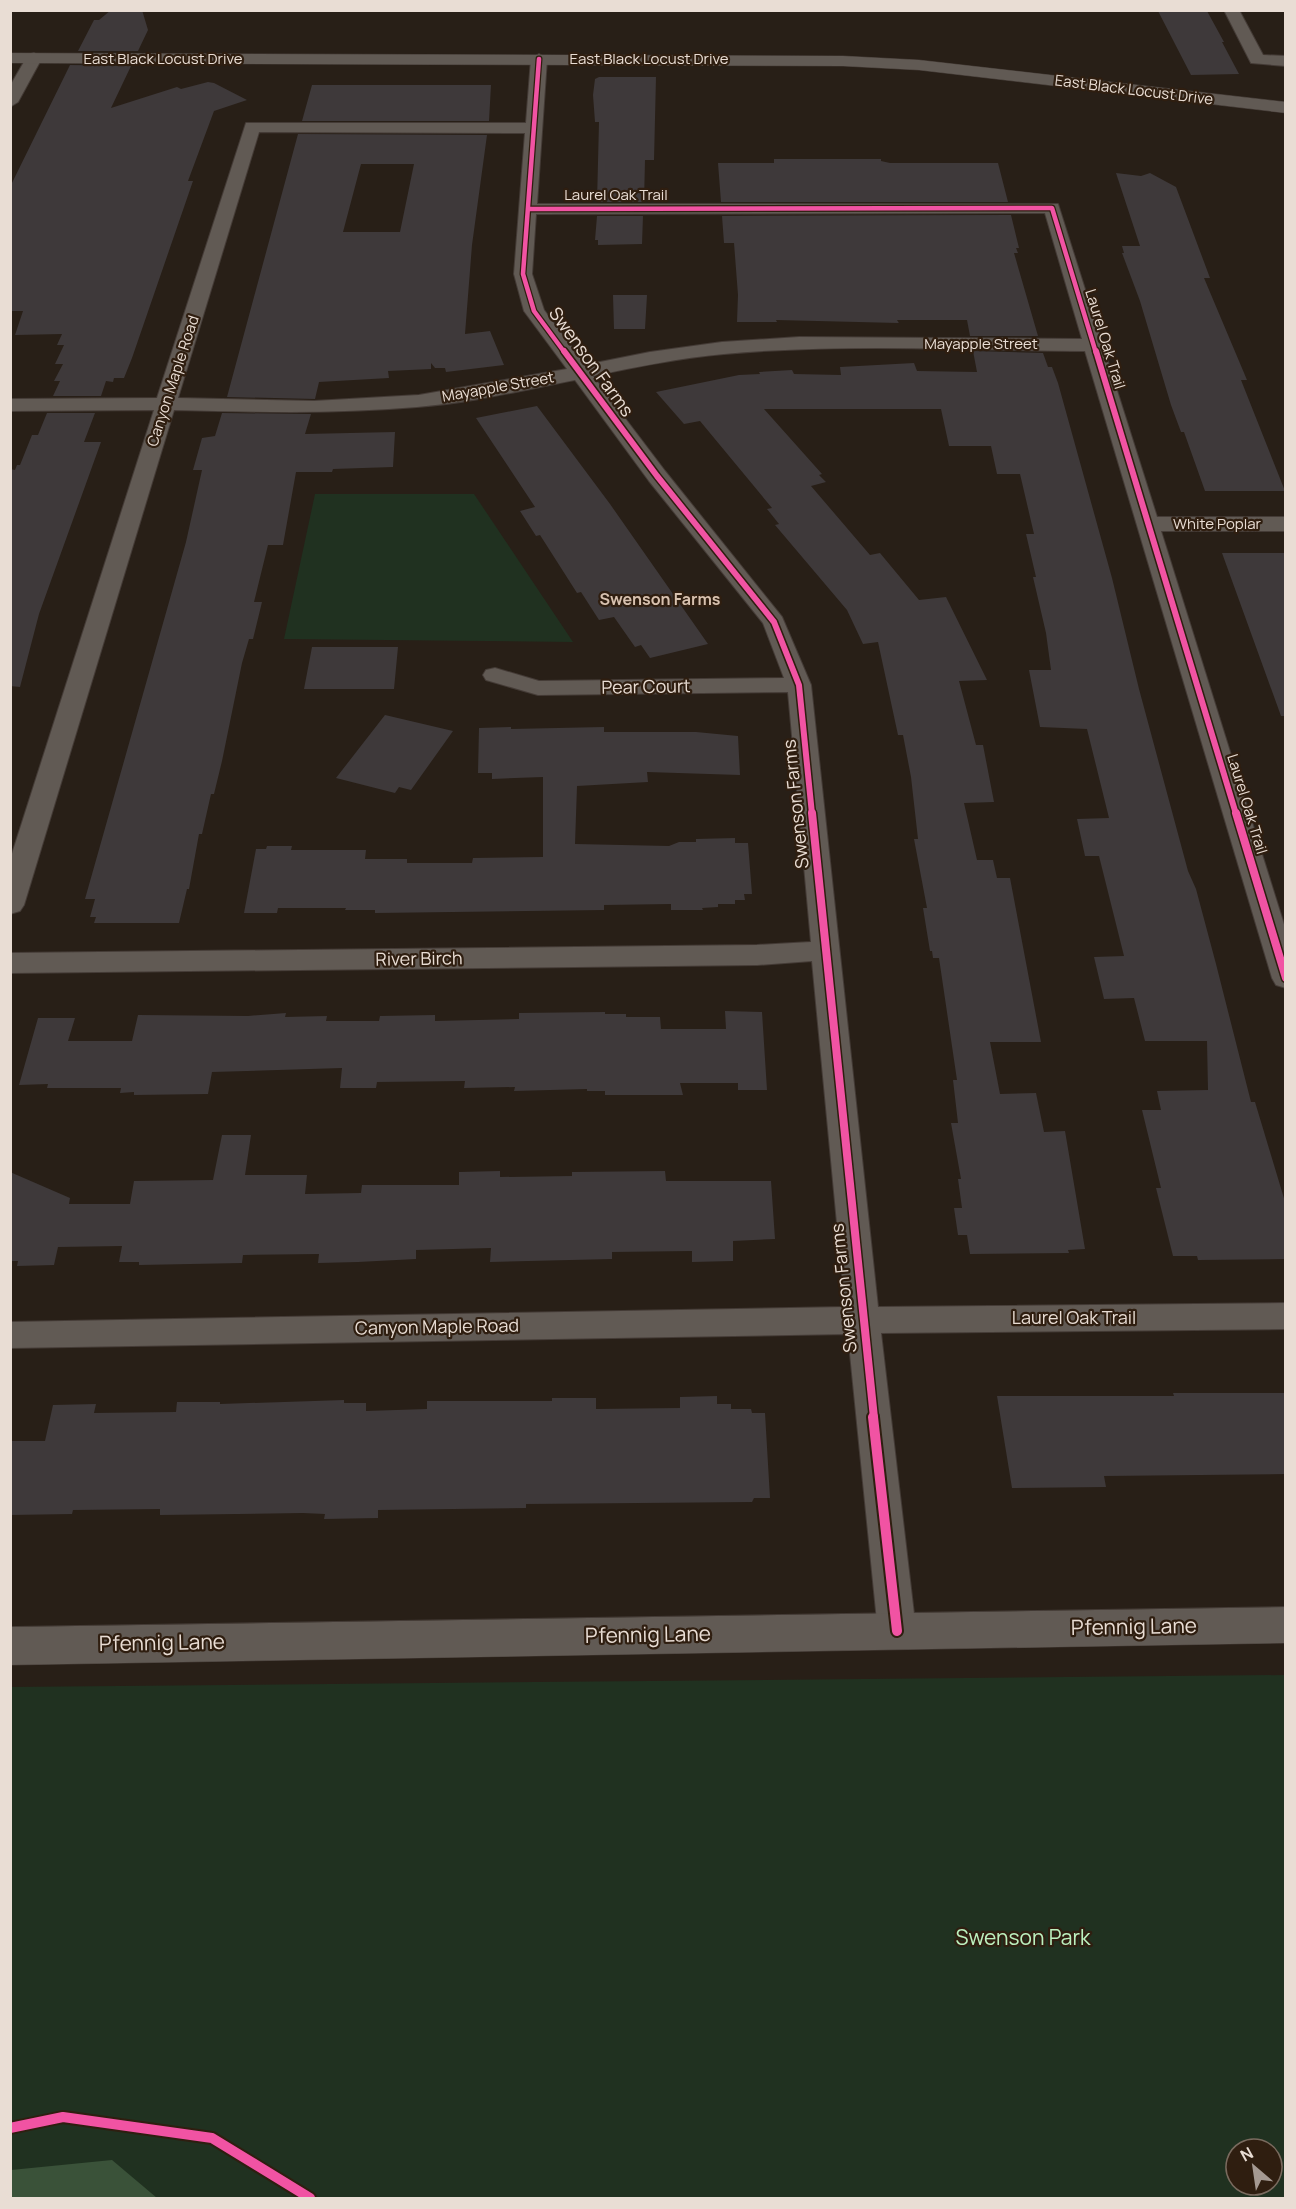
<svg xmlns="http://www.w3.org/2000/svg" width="1296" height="2209" viewBox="0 0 1296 2209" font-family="Manrope,sans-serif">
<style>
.green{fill:#203120;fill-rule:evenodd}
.forest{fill:#3a5239}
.building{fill:#3e393a;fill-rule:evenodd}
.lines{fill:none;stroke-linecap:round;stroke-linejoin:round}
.minor-casing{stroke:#443b36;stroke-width:2}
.tertiary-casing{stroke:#443b36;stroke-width:1}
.minor{fill:#615a54;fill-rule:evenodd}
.tertiary{fill:#615a54;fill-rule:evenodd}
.cycleway-far3-casing{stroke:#2f1e10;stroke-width:7}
.cycleway-far2-casing{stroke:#2f1e10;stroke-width:9}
.cycleway-far1-casing{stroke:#2f1e10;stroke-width:11}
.cycleway-casing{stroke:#2f1e10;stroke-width:14}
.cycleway-far3{stroke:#f153a3;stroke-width:4.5}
.cycleway-far2{stroke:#f153a3;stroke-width:6}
.cycleway-far1{stroke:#f153a3;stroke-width:8}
.cycleway{stroke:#f153a3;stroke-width:10}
.labels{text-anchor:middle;stroke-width:4.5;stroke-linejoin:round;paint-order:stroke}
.far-street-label{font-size:15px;fill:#e9ddd4;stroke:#2f1e10}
.far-neighbourhood-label{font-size:16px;font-weight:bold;fill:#d7c1af;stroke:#2f1e10}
.street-label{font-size:18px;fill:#e9ddd4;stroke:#2f1e10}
.near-street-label{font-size:21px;fill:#e9ddd4;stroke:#2f1e10}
.near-park-label{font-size:21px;fill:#bcf1bf;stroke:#2f1e10}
</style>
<rect width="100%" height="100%" fill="#281f17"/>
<path class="green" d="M 315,494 L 474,494 L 573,642 L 284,639 Z
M 1285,1675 L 1285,2198 L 11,2198 L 10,1687 ZM 1236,2149 L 1272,2149 L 1272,2185 L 1236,2185 Z"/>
<path class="forest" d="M 112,2160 L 157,2198 L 11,2198 L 11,2170 Z"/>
<path class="building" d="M 111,10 L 142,10 L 148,30 L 138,51 L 78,51 L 94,20 L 99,20 Z
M 1158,11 L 1207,11 L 1224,42 L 1222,42 L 1239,74 L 1191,75 Z
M 70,65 L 131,66 L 111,108 L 177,87 L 181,89 L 208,82 L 214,83 L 247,100 L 214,111 L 188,181 L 193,181 L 132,358 L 124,378 L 114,378 L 113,382 L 106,381 L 101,396 L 53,396 L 60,381 L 54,381 L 63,364 L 55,364 L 64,345 L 57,345 L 62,334 L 15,335 L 23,311 L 10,311 L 10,187 Z
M 599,77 L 656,77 L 654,160 L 645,160 L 644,202 L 597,202 L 599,122 L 595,122 L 593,95 L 595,79 Z
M 312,85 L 491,85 L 489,121 L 302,121 Z
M 298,134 L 487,135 L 472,245 L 465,334 L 490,331 L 504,365 L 446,372 L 445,368 L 435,368 L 431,363 L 431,369 L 388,371 L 389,378 L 319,382 L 315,399 L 227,397 ZM 361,164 L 414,164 L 400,232 L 343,232 Z
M 774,159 L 881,159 L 881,161 L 890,163 L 998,163 L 1008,202 L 721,202 L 718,163 L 774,163 Z
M 1116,173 L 1141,176 L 1150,173 L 1176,187 L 1210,278 L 1204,278 L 1247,380 L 1241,380 L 1285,491 L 1205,491 L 1184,432 L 1181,432 L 1171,405 L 1140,301 L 1122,253 L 1124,253 L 1122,246 L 1140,246 Z
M 1011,215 L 1019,248 L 1016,248 L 1018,253 L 1014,253 L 1038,336 L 970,336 L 967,320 L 897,320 L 899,323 L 776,320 L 777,322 L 737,322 L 738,295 L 734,243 L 724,243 L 722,216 Z
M 597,216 L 643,216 L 642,244 L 598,245 L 598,240 L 595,240 Z
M 613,295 L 647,295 L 645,329 L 614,329 Z
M 973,351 L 1043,353 L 1048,367 L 1052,367 L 1058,383 L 1112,578 L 1139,689 L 1188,871 L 1196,889 L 1216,964 L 1251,1102 L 1255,1102 L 1286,1205 L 1286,1259 L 1198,1260 L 1197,1256 L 1173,1256 L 1156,1188 L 1161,1188 L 1142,1110 L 1161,1110 L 1157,1091 L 1208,1090 L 1207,1041 L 1145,1041 L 1134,998 L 1104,999 L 1094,957 L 1124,956 L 1099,856 L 1085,856 L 1077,819 L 1109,818 L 1087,729 L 1040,727 L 1029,670 L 1051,670 L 1046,633 L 1033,577 L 1036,577 L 1026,534 L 1034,534 L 1020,474 L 997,474 L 991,446 L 949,446 L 941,409 L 764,409 L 822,474 L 819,475 L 826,482 L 811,486 L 870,555 L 880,553 L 919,600 L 946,597 L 987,680 L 959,681 L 976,745 L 983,745 L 994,802 L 964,803 L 977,860 L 993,860 L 997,878 L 1010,878 L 1041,1042 L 990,1042 L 1000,1094 L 1036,1093 L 1044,1132 L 1065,1131 L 1085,1249 L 1068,1250 L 1069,1253 L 970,1254 L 967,1235 L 958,1235 L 954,1208 L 962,1208 L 958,1179 L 961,1179 L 951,1123 L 958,1123 L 953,1080 L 957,1080 L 939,958 L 933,958 L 932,951 L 930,951 L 923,908 L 927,908 L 914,839 L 918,839 L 911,777 L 903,735 L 898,735 L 878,642 L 863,644 L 847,610 L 775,525 L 779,524 L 767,509 L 772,508 L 700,421 L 684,424 L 656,392 L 739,375 L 760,374 L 759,372 L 792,370 L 794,374 L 841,375 L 840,367 L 914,363 L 917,371 L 977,372 Z
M 537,406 L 610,504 L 708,644 L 650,658 L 641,645 L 635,647 L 614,617 L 599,620 L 581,592 L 577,593 L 540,535 L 536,536 L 520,511 L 535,507 L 476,418 Z
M 47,413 L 95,413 L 84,442 L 101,442 L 39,614 L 20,687 L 10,686 L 10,469 L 15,470 L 17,465 L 20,465 L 32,435 L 38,435 Z
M 222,413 L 311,414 L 305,434 L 395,432 L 393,467 L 333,469 L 332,472 L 296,472 L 283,545 L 268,545 L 254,602 L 262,602 L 253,639 L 249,639 L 242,663 L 222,761 L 214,794 L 211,794 L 202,834 L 199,834 L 189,889 L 187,889 L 179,923 L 94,923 L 96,917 L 90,917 L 95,899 L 85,899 L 186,542 L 202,470 L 193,470 L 202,438 L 215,436 Z
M 1222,553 L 1286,553 L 1286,716 L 1281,716 Z
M 312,647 L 398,647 L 394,689 L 304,689 Z
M 385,715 L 453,731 L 411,790 L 399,787 L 395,793 L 336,778 Z
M 511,727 L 511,729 L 604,727 L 604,732 L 696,732 L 738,736 L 740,775 L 647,772 L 648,782 L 577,786 L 575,844 L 669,846 L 679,842 L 696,842 L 696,839 L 735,838 L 735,843 L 748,843 L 752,894 L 744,894 L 745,900 L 735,900 L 735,904 L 718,904 L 718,907 L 702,908 L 703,910 L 671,910 L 671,904 L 604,905 L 604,910 L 375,913 L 375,910 L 345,910 L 346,908 L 278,908 L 277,913 L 244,913 L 256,849 L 266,849 L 267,846 L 292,846 L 291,850 L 366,850 L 365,859 L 407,859 L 407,863 L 472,863 L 473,858 L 543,857 L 543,777 L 492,779 L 492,773 L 478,773 L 479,728 Z
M 725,1011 L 762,1012 L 767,1090 L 738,1090 L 738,1083 L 680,1083 L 683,1095 L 605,1095 L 605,1091 L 587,1091 L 587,1089 L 514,1091 L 515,1087 L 464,1088 L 465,1081 L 377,1082 L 376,1088 L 340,1088 L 342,1068 L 212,1072 L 208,1094 L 134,1095 L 134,1092 L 120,1093 L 121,1088 L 47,1088 L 48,1084 L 19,1085 L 38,1018 L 75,1018 L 68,1041 L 132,1041 L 138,1015 L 248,1016 L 286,1013 L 285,1017 L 327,1016 L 326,1021 L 379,1021 L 380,1016 L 435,1015 L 435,1021 L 519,1019 L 519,1013 L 605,1012 L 605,1014 L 626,1014 L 626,1017 L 660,1017 L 661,1029 L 726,1029 Z
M 222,1135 L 251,1135 L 245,1175 L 307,1175 L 305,1194 L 361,1193 L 362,1185 L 459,1185 L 459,1172 L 500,1171 L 500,1177 L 572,1176 L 572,1172 L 665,1171 L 666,1181 L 771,1181 L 775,1239 L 733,1241 L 733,1261 L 692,1262 L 692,1251 L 612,1252 L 612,1259 L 490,1262 L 491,1248 L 416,1250 L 416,1259 L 358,1262 L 318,1263 L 319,1254 L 243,1255 L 242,1263 L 139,1265 L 139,1262 L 119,1262 L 122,1246 L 58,1247 L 54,1265 L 17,1266 L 18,1261 L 10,1261 L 10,1172 L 70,1198 L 69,1204 L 130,1204 L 134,1181 L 213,1180 Z
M 1173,1393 L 1286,1393 L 1286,1474 L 1104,1476 L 1106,1487 L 1012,1488 L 997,1396 L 1174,1396 Z
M 717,1396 L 717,1404 L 731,1404 L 731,1409 L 751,1409 L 752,1413 L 765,1413 L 770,1498 L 754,1498 L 752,1502 L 526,1504 L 526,1508 L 378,1510 L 378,1518 L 324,1519 L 325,1514 L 303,1513 L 160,1515 L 160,1509 L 73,1510 L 72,1514 L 10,1515 L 10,1441 L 45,1441 L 53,1405 L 96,1404 L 94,1413 L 176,1412 L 177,1402 L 220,1402 L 220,1404 L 344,1400 L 344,1403 L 366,1403 L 366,1411 L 427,1409 L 427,1401 L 552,1401 L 552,1398 L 596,1398 L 596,1409 L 680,1408 L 680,1397 Z"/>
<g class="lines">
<g class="minor-casing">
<path id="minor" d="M 1224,10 L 1239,10 L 1263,55 L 1286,56 L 1286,66 L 1251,63 Z
M 34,53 L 42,58 L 18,102 L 10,107 L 10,86 L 28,55 Z
M 539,54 L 547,59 L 537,204 L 1058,204 L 1157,517 L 1286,517 L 1286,531 L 1161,531 L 1286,931 L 1286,988 L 1276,985 L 1272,978 L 1085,351 C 965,350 844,343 724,354 C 680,358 636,367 593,376 L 665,471 L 782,617 L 811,685 L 878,1307 L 1286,1303 L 1286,1329 L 881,1333 L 916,1631 L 910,1643 L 897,1648 L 884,1643 L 878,1631 L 848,1334 L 10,1348 L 10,1322 L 845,1307 L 812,961 L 757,965 L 10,973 L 10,953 L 757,945 L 811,942 L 788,692 L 538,695 L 486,680 L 483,675 L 486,670 L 495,668 L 539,681 L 784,678 L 763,623 L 649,481 L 575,380 C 523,390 470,403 417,407 C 336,414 255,412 174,410 L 24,905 L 20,911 L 10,914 L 10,860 L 154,410 L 10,411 L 10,399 L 157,398 L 246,123 L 526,123 L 531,59 ZM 259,132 L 525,133 L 514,274 L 524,311 L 567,369 L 419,395 L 314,401 L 178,398 ZM 1045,213 L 1082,339 L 799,337 L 722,342 L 650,352 L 585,365 L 544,310 L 532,274 L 536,214 Z"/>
</g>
<g class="tertiary-casing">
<path id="tertiary" d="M 10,53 L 843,56 L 919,60 L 1286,102 L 1286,113 L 919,70 L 843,66 L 10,63 Z
M 1286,1607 L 1286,1643 L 10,1665 L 10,1627 Z"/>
</g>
<use href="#minor" class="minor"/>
<use href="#tertiary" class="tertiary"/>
<g class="cycleway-far3-casing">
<path id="cycleway-far3" d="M 539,59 L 523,274 L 534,311 L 565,353
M 528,209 L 1052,208 L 1096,353"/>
</g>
<g class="cycleway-far2-casing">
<path id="cycleway-far2" d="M 564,351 L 657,476 L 774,622 L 799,685 L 812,814
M 1096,351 L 1236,814"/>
</g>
<g class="cycleway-far1-casing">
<path id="cycleway-far1" d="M 812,813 L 874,1418
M 1236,813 L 1286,978"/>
</g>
<g class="cycleway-casing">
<path id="cycleway" d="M 873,1417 L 897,1631
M 10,2128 L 63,2117 L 212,2138 L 310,2198"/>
</g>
<use href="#cycleway-far3" class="cycleway-far3"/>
<use href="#cycleway-far2" class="cycleway-far2"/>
<use href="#cycleway-far1" class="cycleway-far1"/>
<use href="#cycleway" class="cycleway"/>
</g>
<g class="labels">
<g class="far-street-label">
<text x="163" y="64">East Black Locust Drive</text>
<text x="649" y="64">East Black Locust Drive</text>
<text transform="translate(1134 90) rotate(7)" y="5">East Black Locust Drive</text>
<text x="616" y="200">Laurel Oak Trail</text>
<text transform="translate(1105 339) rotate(73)" y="5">Laurel Oak Trail</text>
<text x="981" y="349">Mayapple Street</text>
<text transform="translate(173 381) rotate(-72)" y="5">Canyon Maple Road</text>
<text transform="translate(498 387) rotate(-10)" y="5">Mayapple Street</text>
<text x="1217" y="529">White Poplar</text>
<text transform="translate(1247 804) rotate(73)" y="5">Laurel Oak Trail</text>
</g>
<g class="far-neighbourhood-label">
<text x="660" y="605">Swenson Farms</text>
</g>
<g class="street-label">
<text transform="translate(591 362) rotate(54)" y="6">Swenson Farms</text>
<text transform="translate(646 687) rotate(-1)" y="6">Pear Court</text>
<text transform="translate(796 804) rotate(-96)" y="6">Swenson Farms</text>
<text transform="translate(419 959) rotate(-1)" y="6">River Birch</text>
<text transform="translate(844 1288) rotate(-96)" y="6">Swenson Farms</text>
<text x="1074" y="1324">Laurel Oak Trail</text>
<text transform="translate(437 1327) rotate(-1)" y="6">Canyon Maple Road</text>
</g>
<g class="near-street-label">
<text transform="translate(1134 1627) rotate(-1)" y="7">Pfennig Lane</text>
<text transform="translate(648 1635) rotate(-1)" y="7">Pfennig Lane</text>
<text transform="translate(162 1643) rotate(-1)" y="7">Pfennig Lane</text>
</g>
<g class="near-park-label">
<text x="1023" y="1945">Swenson Park</text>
</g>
</g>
<rect width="1296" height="2209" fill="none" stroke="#e9ddd4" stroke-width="24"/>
<g transform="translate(1254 2167) rotate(331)"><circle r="28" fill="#2f1e10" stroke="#796a5e" stroke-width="1.5"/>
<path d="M0-4.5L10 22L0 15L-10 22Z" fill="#a59a92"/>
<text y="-9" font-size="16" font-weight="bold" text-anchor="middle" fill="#e9ddd4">N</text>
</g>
</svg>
